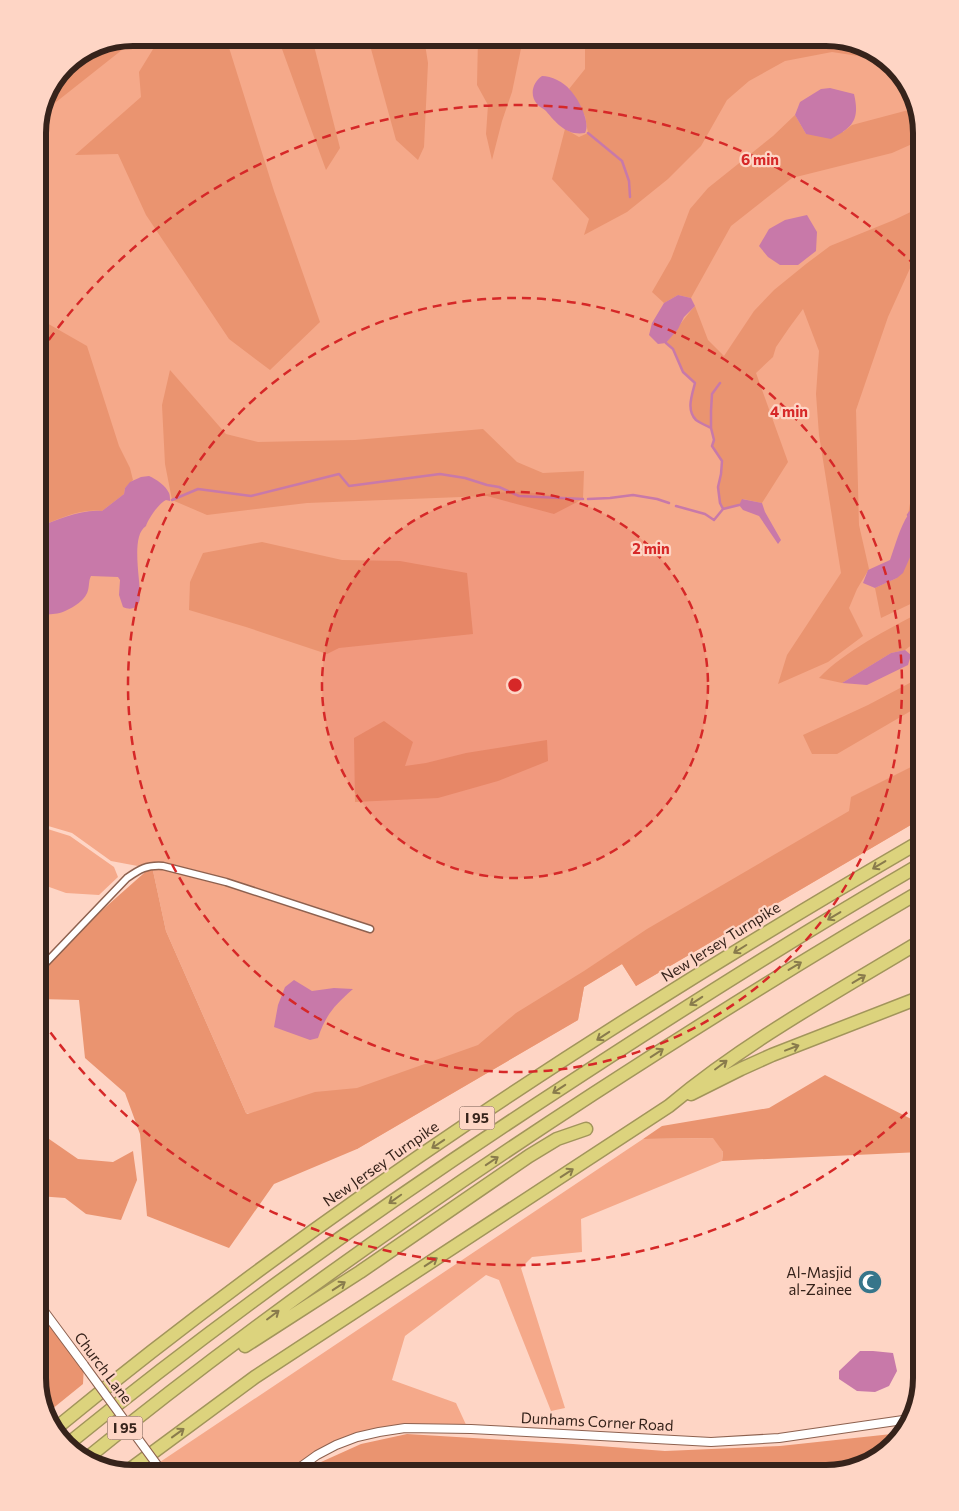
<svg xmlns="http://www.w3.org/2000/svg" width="959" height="1511" viewBox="0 0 959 1511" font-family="Commissioner,sans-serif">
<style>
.green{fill:#f5a98a}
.forest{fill:#ea9470}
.water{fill:#c879a9}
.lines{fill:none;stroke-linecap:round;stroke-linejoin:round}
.stream{stroke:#c879a9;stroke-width:2.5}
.minor-casing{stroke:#8d614f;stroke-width:9}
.tertiary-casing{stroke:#8d614f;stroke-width:10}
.motorway-casing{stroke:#a2955b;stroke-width:15}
.minor{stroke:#fff;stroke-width:6}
.tertiary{stroke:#fff;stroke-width:8}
.motorway{stroke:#dcd37d;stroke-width:12}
.tertiary-bridge-casing{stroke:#8d614f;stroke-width:10;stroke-linecap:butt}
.tertiary-bridge{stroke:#fff;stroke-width:8}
.oneway{stroke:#897b4c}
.ring{fill:none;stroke:#d62828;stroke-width:2.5;stroke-dasharray:9 6}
.labels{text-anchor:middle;stroke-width:4.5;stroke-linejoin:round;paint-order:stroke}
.shield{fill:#fed5c5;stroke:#72584e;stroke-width:1}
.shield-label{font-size:14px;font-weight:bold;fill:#36231b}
.street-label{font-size:15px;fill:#36231b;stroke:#fed5c5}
.poi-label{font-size:15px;fill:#36231b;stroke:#fed5c5;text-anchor:end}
.rim{fill:none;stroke:#36231b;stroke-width:6}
.centre{fill:#d62828;stroke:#fed5c5;stroke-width:2.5}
.ring-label{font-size:15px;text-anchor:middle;font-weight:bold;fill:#d62828;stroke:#fed5c5;stroke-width:4.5;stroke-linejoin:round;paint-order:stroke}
</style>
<rect width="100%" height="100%" fill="#fed5c5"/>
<path class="green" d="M 133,38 L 833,38 L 879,54 L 912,90 L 921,133 L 921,819 L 636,986 L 622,964 L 584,987 L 578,1020 L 357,1149 L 246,1113 L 166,931 L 152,866 L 143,867 L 111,861 L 72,833 L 38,823 L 38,127 L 61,75 Z
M 38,826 L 70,836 L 114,867 L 118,877 L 99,895 L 66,893 L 38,883 Z
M 714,1138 L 723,1152 L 722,1161 L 581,1219 L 582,1252 L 532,1257 L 521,1268 L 565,1408 L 551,1411 L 499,1280 L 486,1275 L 405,1336 L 392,1380 L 456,1403 L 468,1429 L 428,1427 L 357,1437 L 292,1473 L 163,1473 L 157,1464 L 643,1139 Z"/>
<path class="forest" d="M 133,38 L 137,38 L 46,110 L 66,65 L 97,45 Z
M 153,38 L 226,38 L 274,191 L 320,322 L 270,370 L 229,339 L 146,215 L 118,154 L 75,155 L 141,97 L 139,72 L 158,41 Z
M 278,38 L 312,38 L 340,148 L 326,170 Z
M 368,38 L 424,38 L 428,63 L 424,147 L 418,160 L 396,140 Z
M 478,38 L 525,38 L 523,39 L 512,92 L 502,121 L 492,160 L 486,134 L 488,105 L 477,85 Z
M 585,38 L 833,38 L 879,54 L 885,60 L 832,52 L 785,61 L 749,81 L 727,100 L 701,146 L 668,179 L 627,212 L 584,235 L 589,219 L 552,179 L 565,129 L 579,137 L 588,133 L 585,116 L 569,89 L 585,69 Z
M 916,108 L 921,133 L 921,140 L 892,153 L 792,178 L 731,226 L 691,298 L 678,295 L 664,303 L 652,292 L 671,259 L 690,209 L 708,188 L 773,136 L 795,115 L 806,134 L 843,132 L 852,125 Z
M 921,207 L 921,244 L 888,317 L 856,410 L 859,525 L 869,569 L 857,589 L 849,608 L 863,636 L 828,662 L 778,684 L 787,655 L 841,573 L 819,435 L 816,394 L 819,351 L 803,309 L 789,328 L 776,347 L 773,357 L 756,373 L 788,462 L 762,503 L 743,499 L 739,505 L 723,509 L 720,503 L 718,487 L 721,474 L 722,461 L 712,446 L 714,440 L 711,428 C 707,426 700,423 696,420 C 686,410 692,395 695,383 L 683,372 L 673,349 L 666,343 C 676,331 684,318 695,306 L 708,340 L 724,356 L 754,311 L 774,290 L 806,264 L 830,246 L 894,220 Z
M 38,318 L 87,346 L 119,446 L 130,468 L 133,480 L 125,488 L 124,494 L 102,511 C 79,508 58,520 38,527 Z
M 170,370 L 226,434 L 258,442 L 355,440 L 483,429 L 517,462 L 543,473 L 584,471 L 583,499 L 554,514 L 487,496 L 307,503 L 207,515 L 172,500 L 165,464 L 162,405 Z
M 921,447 L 921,599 L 881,618 L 875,588 L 897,578 L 911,538 L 917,527 L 919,516 L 908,515 L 919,452 Z
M 262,542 L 342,560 L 400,561 L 467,573 L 473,634 L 339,648 L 327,654 L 246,627 L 189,610 L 190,582 L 203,553 Z
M 921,612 L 921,638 L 905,650 L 891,653 L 842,683 L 819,678 C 845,651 888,629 921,612 Z
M 921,677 L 921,705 L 837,754 L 812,754 L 803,735 L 868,705 Z
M 384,721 L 413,742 L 405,766 L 426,763 L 466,753 L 547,740 L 548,761 L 498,781 L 438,798 L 355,802 L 354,738 Z
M 921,762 L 921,819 L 636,986 L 622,964 L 584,987 L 578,1020 L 357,1149 L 274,1184 L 229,1248 L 147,1216 L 140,1134 L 125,1093 L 85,1058 L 79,1000 L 40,999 L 38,1002 L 38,976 L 91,920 L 152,866 L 166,931 L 246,1113 L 248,1114 L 315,1092 L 357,1088 L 478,1045 L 516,1013 L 584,971 L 647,929 L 849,811 L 851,797 Z
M 825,1075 L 921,1124 L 921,1152 L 722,1161 L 723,1152 L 713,1138 L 643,1139 L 662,1126 L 769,1108 Z
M 38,1132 L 39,1132 L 78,1159 L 113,1162 L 133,1151 L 137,1180 L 121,1220 L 86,1214 L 65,1198 L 38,1196 Z
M 38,1303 L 84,1365 L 83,1384 L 46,1414 L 38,1378 Z
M 901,1433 L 869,1464 L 857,1462 L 844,1469 L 826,1473 L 474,1473 L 445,1468 L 411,1473 L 306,1473 L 321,1462 L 361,1444 L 407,1434 L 573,1444 L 665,1451 L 780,1446 Z"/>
<path class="water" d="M 542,76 C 551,76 564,82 570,90 C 578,98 591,122 585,133 C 567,136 557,124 546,111 C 543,108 539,107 537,104 C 529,95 533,82 542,76 Z
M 830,88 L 854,94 C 860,120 853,127 831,139 L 806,134 L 795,115 L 800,102 L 821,89 Z
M 807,215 L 817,232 L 816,251 L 798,265 L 780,265 L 768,257 L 759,246 L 769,229 L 785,220 Z
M 678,295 L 691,298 L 695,306 L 684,317 L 678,329 L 666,343 L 658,344 L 649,335 L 652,323 L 664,303 Z
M 149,476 C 156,479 166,486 169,493 C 170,495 170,499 170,501 L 166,500 C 159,503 148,519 146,526 C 130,536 141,582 140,598 C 139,608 131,611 123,607 L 119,595 L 120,580 L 118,577 L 91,576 C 88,581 90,589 86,595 C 82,603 64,614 53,614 C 48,615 43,614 38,614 L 38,527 C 58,520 80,509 102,511 L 124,494 L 125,488 L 130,482 L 141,477 Z
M 742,499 L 762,503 L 765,512 L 781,540 L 778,544 L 759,516 L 743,510 L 739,505 Z
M 908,515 L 919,516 L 917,527 L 911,538 L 915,546 L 903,573 L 897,578 L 875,588 L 863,583 L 868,570 L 890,560 C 895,546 900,527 908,515 Z
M 905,650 L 911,655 L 908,665 L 867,685 L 842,683 L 891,653 Z
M 294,980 L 312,991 L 334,988 L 353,989 C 335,1005 326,1014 318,1038 L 310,1040 L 274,1027 L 278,1005 L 285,987 Z
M 860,1351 L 873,1351 L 893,1353 L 897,1371 L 889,1386 L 875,1392 L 857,1391 L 839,1379 L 839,1371 Z"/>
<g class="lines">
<path class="stream" d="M 588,133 L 622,161 L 629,181 L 630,197
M 666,343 L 673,349 L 683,372 L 695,383 C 692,395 686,410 696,420 C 700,423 707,426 711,428 L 714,440 L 712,446 L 722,461 L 721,474 L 718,487 L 720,503 L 723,509 L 739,505
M 711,428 L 711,411 L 712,394 L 720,383
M 588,499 L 610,498 L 633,495 L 657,499 L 669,503
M 172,500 L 198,489 L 251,496 L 339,474 L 349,486 L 440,474 L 465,478 L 487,485 L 499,487 L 519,496 L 583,499
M 676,506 L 705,514 L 714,520 L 723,509
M 908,515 L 917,503 L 921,501"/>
<g class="minor-casing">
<path id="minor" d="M 38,971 L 127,878 C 140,869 146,865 163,866 L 226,882 L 370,929
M 38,1111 L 39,1110"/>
</g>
<g class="tertiary-casing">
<path id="tertiary" d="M 38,1303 L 84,1365
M 292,1473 L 317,1455 L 336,1445 L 357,1437 L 379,1432 L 405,1428 L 471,1429 L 711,1442 L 779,1438 L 910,1419"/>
</g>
<g class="motorway-casing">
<path id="motorway" d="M 691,1094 L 741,1069 L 772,1055 L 921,997
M 245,1346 L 360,1272 L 529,1156 L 557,1139 L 586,1129
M 55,1429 C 325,1207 620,1016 921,841
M 68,1444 C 225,1316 391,1199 560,1089 C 679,1011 799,935 921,864
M 86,1459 C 247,1328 418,1208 593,1094 C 701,1024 810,956 921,891
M 125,1473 L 255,1377 L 669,1106 C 747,1041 835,993 921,941"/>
</g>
<use href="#minor" class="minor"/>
<use href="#tertiary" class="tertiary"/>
<use href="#motorway" class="motorway"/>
<g class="tertiary-bridge-casing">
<path id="tertiary-bridge" d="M 84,1365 L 163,1473"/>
</g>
<use href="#tertiary-bridge" class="tertiary-bridge"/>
</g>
<defs><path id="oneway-shaft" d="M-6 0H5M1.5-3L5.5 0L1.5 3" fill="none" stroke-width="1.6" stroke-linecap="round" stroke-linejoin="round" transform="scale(1.25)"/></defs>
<g class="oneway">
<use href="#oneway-shaft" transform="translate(879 865) rotate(149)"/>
<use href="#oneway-shaft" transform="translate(834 916) rotate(149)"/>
<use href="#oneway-shaft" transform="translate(740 949) rotate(148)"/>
<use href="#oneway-shaft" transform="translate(795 966) rotate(-31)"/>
<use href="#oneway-shaft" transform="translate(859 979) rotate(-31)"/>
<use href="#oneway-shaft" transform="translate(696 1001) rotate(147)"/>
<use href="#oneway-shaft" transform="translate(603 1036) rotate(147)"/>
<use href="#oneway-shaft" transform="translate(792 1048) rotate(-21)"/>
<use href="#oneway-shaft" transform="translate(657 1053) rotate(-33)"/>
<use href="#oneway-shaft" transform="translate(721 1065) rotate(-37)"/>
<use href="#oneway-shaft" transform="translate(559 1089) rotate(147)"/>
<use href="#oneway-shaft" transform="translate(438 1144) rotate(146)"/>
<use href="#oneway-shaft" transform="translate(492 1161) rotate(-34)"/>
<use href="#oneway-shaft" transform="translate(567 1173) rotate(-33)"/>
<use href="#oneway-shaft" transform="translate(395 1199) rotate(145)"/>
<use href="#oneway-shaft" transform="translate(431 1262) rotate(-33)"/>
<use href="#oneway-shaft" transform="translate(339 1286) rotate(-33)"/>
<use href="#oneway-shaft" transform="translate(273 1315) rotate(-37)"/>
<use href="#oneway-shaft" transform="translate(178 1433) rotate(-36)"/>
</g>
<circle cx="515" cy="685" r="193" fill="#d62828" fill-opacity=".12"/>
<g class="ring">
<circle cx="515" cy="685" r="193"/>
<circle cx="515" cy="685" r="387"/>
<path d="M918 1102A580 580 0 0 1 40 1018M40 352A580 580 0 0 1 918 268"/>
</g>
<defs>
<g id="mosque-disc" transform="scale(1.25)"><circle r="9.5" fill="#36758a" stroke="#fed5c5"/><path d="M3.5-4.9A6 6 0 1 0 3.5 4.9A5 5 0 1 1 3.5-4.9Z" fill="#fff"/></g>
</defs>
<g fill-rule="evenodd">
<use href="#mosque-disc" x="870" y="1282"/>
</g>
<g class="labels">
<g class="shield">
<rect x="459.5" y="1106.5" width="35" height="23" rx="4"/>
<rect x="107.5" y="1416.5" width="35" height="23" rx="4"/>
</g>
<g class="shield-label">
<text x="477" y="1123">I 95</text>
<text x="125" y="1433">I 95</text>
</g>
<g class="street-label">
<text transform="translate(721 942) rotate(-32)" y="5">New Jersey Turnpike</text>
<text transform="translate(381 1164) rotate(-35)" y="5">New Jersey Turnpike</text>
<text transform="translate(103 1368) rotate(53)" y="5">Church Lane</text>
<text transform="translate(597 1422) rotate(3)" y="5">Dunhams Corner Road</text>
</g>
<g class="poi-label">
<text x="852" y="1278">Al-Masjid<tspan x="852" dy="17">al-Zainee</tspan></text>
</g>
</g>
<path d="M0 0H959V1511H0ZM133 46H826A87 87 0 0 1 913 133V1378A87 87 0 0 1 826 1465H133A87 87 0 0 1 46 1378V133A87 87 0 0 1 133 46Z" fill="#fed5c5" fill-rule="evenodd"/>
<path class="rim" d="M133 46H826A87 87 0 0 1 913 133V1378A87 87 0 0 1 826 1465H133A87 87 0 0 1 46 1378V133A87 87 0 0 1 133 46Z"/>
<circle cx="515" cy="685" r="8" class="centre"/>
<g class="ring-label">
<text x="760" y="165">6 min</text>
<text x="789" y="417">4 min</text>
<text x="651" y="554">2 min</text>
</g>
</svg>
